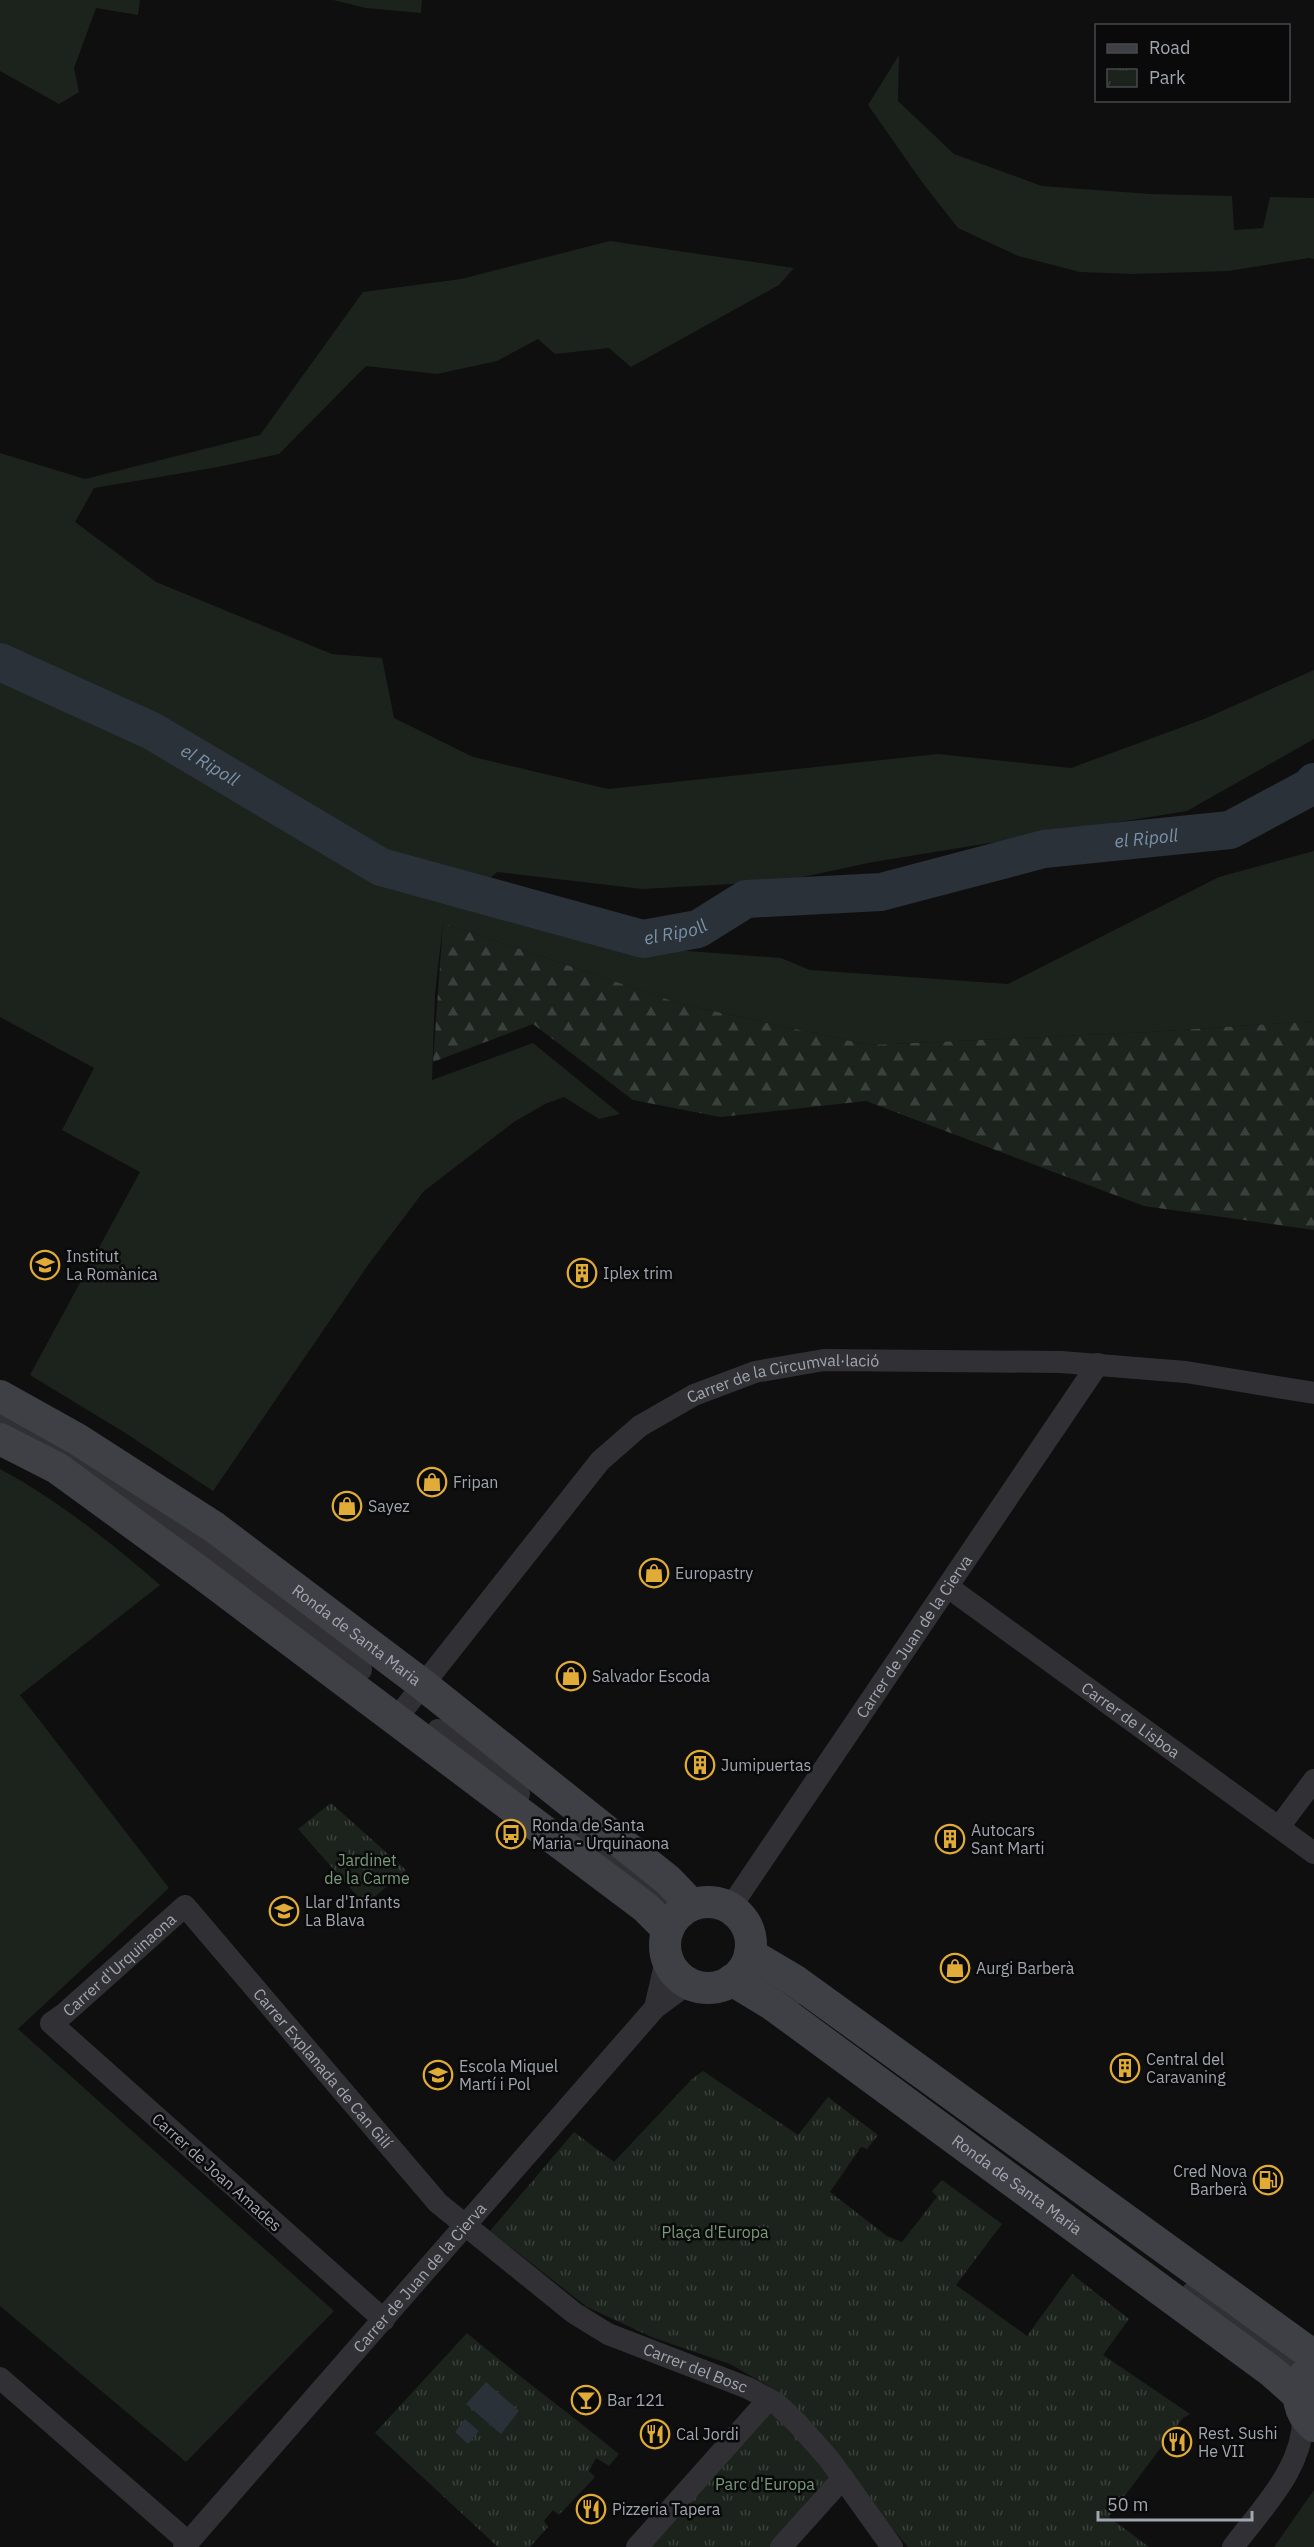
<svg xmlns="http://www.w3.org/2000/svg" width="1314" height="2547" viewBox="0 0 1314 2547" font-family="'IBM Plex Sans',sans-serif">
<style>
.grass{fill:#1c231d}
.forest{fill:url(#forest-firs)}
.park{fill:url(#park-tufts)}
.water{fill:#2a3138}
.lines{fill:none;stroke-linecap:round;stroke-linejoin:round}
.river{stroke:#2a3138;stroke-width:38}
.street{stroke:#313135;stroke-width:22}
.secondary{stroke:#3f4045;stroke-width:32}
.labels{text-anchor:middle;stroke-width:5;stroke-linejoin:round;paint-order:stroke}
.poi-label{font-size:16px;fill:#a2a6b0;stroke:#0a0a0b;text-anchor:start}
.street-label{font-size:16px;fill:#a2a6b0;stroke:#0a0a0b}
.park-label{font-size:16px;fill:#7a9a7c;stroke:#0a0a0b}
.water-label{font-size:18px;font-style:italic;fill:#7b92a9;stroke:#0a0a0b}
</style>
<defs>
<pattern id="forest-firs" width="22" height="20" patternUnits="userSpaceOnUse" patternTransform="scale(1.5)"><rect width="22" height="20" fill="#1c231d"/><path d="M5 1l3.5 6h-7zM16 11l3.5 6h-7z" fill="#3a403b"/></pattern>
<pattern id="park-tufts" width="24" height="20" patternUnits="userSpaceOnUse" patternTransform="scale(1.5)"><rect width="24" height="20" fill="#1c231d"/><path d="M3 7l-1-3M5 7V3M7 7l1-3M15 17l-1-3M17 17v-4M19 17l1-3" fill="none" stroke="#3a403b"/></pattern>
</defs>
<rect width="100%" height="100%" fill="#0f0f10"/>
<path class="grass" d="M 0,0 L 140,0 L 138,15 L 96,8 L 74,68 L 79,92 L 59,104 L 0,71 Z
M 333,0 L 422,0 L 421,13 L 366,8 Z
M 899,55 L 898,101 L 954,154 L 1042,186 L 1150,194 L 1232,196 L 1234,230 L 1263,228 L 1270,197 L 1314,198 L 1314,259 L 1309,258 L 1228,271 L 1133,274 L 1080,272 L 1018,256 L 958,228 L 922,182 L 868,105 Z
M 610,241 L 794,268 L 779,285 L 631,367 L 609,348 L 555,354 L 538,339 L 497,361 L 437,374 L 366,366 L 279,454 L 218,467 L 94,488 L 75,522 L 156,582 L 332,654 L 382,658 L 394,718 L 473,757 L 608,789 L 938,754 L 1071,768 L 1204,719 L 1314,670 L 1314,739 L 1187,811 L 873,862 L 784,881 L 642,889 L 497,872 L 469,899 L 648,948 L 781,958 L 810,970 L 1008,984 L 1219,877 L 1314,851 L 1314,1021 L 1151,1032 L 869,1045 L 681,1004 L 443,923 L 435,994 L 432,1080 L 533,1043 L 620,1114 L 599,1119 L 564,1097 L 545,1104 L 514,1122 L 424,1191 L 368,1265 L 213,1491 L 127,1434 L 30,1375 L 140,1172 L 62,1130 L 94,1068 L 0,1017 L 0,453 L 85,479 L 260,435 L 363,292 L 461,279 Z
M 0,1469 C 59,1501 109,1541 160,1585 L 20,1695 L 169,1888 L 18,2029 L 334,2311 L 186,2462 L 0,2306 Z
M 1314,2490 L 1314,2547 L 1274,2547 Z"/>
<path class="forest" d="M 443,923 L 681,1004 L 869,1045 L 1151,1032 L 1314,1021 L 1314,1230 L 1144,1206 L 866,1101 L 720,1117 L 633,1100 L 533,1024 L 433,1062 Z"/>
<path class="park" d="M 331,1803 L 406,1870 L 365,1905 L 298,1829 Z
M 703,2071 L 798,2135 L 828,2097 L 878,2135 L 867,2149 L 861,2147 L 830,2192 L 887,2236 L 902,2242 L 937,2197 L 932,2191 L 942,2180 L 1002,2224 L 956,2285 L 1027,2336 L 1072,2274 L 1129,2319 L 1103,2355 L 1190,2414 L 1183,2418 L 1109,2517 L 1149,2547 L 908,2547 L 779,2392 L 730,2364 L 654,2338 L 587,2307 L 490,2231 L 574,2132 L 614,2162 L 692,2079 Z
M 467,2333 C 517,2375 569,2413 619,2454 L 609,2466 L 596,2458 L 589,2471 L 595,2477 L 559,2515 L 553,2510 L 544,2521 L 548,2527 L 530,2547 L 498,2547 L 375,2433 Z
M 767,2401 L 836,2470 L 781,2547 L 637,2547 Z"/>
<path class="water" d="M 486,2382 L 519,2411 L 501,2434 L 466,2404 Z
M 465,2419 L 479,2431 L 468,2444 L 455,2432 Z"/>
<g class="lines">
<path class="river" id="s1" d="M 0,662 L 152,731 L 381,867 L 643,939 L 698,929 L 746,899 L 881,892 L 1044,849 L 1230,830 L 1310,787 L 1314,782"/>
<g class="street">
<path d="M 0,1415 L 72,1455 L 207,1547 L 361,1670"/>
<path id="s2" d="M 948,1587 L 1314,1853"/>
<path id="s3" d="M 396,1719 L 600,1461 L 640,1426 L 694,1395 L 755,1372 L 824,1360 L 1061,1362 L 1186,1372 L 1314,1393"/>
<path d="M 438,1730 L 519,1794"/>
<path d="M 1279,1827 L 1314,1780"/>
<path d="M 582,1841 L 656,1894 L 677,1915"/>
<path id="s4" d="M 730,1908 L 1098,1364"/>
<path d="M 744,1968 L 790,1998"/>
<path d="M 655,2008 L 667,1956"/>
<path d="M 1192,2293 L 1293,2364"/>
<path id="s5" d="M 384,2320 L 51,2023 L 64,2014 L 185,1906 L 438,2203 L 574,2313 L 608,2334 L 748,2388 L 776,2403 L 797,2423 L 829,2459 L 892,2547"/>
<path d="M 0,2378 L 188,2542"/>
<path id="s6" d="M 184,2547 L 655,2008 L 689,1983"/>
<path d="M 637,2547 L 767,2401"/>
<path d="M 781,2547 L 843,2478"/>
<path d="M 1233,2547 C 1262,2508 1306,2466 1303,2413"/>
</g>
<g class="secondary">
<path id="s7" d="M 0,1396 L 77,1439 L 214,1527 L 422,1684 L 668,1880 L 692,1905"/>
<path d="M 0,1439 L 57,1468 L 201,1573 L 645,1907 L 668,1930"/>
<circle cx="708" cy="1945" r="43"/>
<path d="M 750,1954 L 794,1980 L 1314,2356"/>
<path id="s8" d="M 732,1980 L 773,2005 L 1271,2371 L 1298,2395"/>
<path d="M 1304,2376 C 1295,2394 1298,2413 1314,2426"/>
</g>
</g>
<defs>
<g id="school-ring" transform="scale(1.5)"><circle r="9.5" fill="#0a0a0b" stroke="#e0ab37" stroke-width="1.5"/><path d="M0-5L7-2L0 1L-7-2ZM-4 1L0 2.5L4 1V4Q0 6-4 4Z" fill="#e0ab37"/></g>
<g id="building-ring" transform="scale(1.5)"><circle r="9.5" fill="#0a0a0b" stroke="#e0ab37" stroke-width="1.5"/><path d="M-4-6H4V6H1V3H-1V6H-4ZM-2.5-4.3h1.7v1.8h-1.7ZM.8-4.3h1.7v1.8H.8ZM-2.5-1h1.7V.8h-1.7ZM.8-1h1.7V.8H.8Z" fill="#e0ab37"/></g>
<g id="shop-ring" transform="scale(1.5)"><circle r="9.5" fill="#0a0a0b" stroke="#e0ab37" stroke-width="1.5"/><path d="M-5-2.5h2.3a2.7 3.5 0 0 1 5.4 0H5L5.5 6h-11ZM-1.5-2.5h3a1.5 2.3 0 0 0-3 0Z" fill="#e0ab37"/></g>
<g id="bus-ring" transform="scale(1.5)"><circle r="9.5" fill="#0a0a0b" stroke="#e0ab37" stroke-width="1.5"/><path d="M-5-6H5V4H4V6H2V4H-2V6H-4V4H-5ZM-3.5-4V0h7V-4ZM-3.5 1.2v1.5H-2V1.2ZM2 1.2v1.5H3.5V1.2Z" fill="#e0ab37"/></g>
<g id="fuel-ring" transform="scale(1.5)"><circle r="9.5" fill="#0a0a0b" stroke="#e0ab37" stroke-width="1.5"/><path d="M-5.5-6h7V0h2V4h1.3V-2.5L3-4.5l.8-.8L6-3V5H2.5V1h-1V6h-7ZM-4.2-4.7v3.2H.2V-4.7Z" fill="#e0ab37"/></g>
<g id="bar-ring" transform="scale(1.5)"><circle r="9.5" fill="#0a0a0b" stroke="#e0ab37" stroke-width="1.5"/><path d="M-6-5H6L.8 .8V4.5H3.5V6h-7V4.5H-.8V.8Z" fill="#e0ab37"/></g>
<g id="restaurant-ring" transform="scale(1.5)"><circle r="9.5" fill="#0a0a0b" stroke="#e0ab37" stroke-width="1.5"/><path d="M-5-6h1v4h1v-4h1v4h1v-4h1v5L-1.5 .5V6h-2V.5L-5-1ZM5-6V6H3V1.5H1.5Q1.5-4 5-6Z" fill="#e0ab37"/></g>
</defs>
<g fill-rule="evenodd">
<use href="#school-ring" x="45" y="1265"/>
<use href="#building-ring" x="582" y="1273"/>
<use href="#shop-ring" x="432" y="1482"/>
<use href="#shop-ring" x="347" y="1506"/>
<use href="#shop-ring" x="654" y="1573"/>
<use href="#shop-ring" x="571" y="1676"/>
<use href="#building-ring" x="700" y="1765"/>
<use href="#bus-ring" x="511" y="1834"/>
<use href="#building-ring" x="950" y="1839"/>
<use href="#school-ring" x="284" y="1911"/>
<use href="#shop-ring" x="955" y="1968"/>
<use href="#building-ring" x="1125" y="2068"/>
<use href="#school-ring" x="438" y="2075"/>
<use href="#fuel-ring" x="1268" y="2180"/>
<use href="#bar-ring" x="586" y="2400"/>
<use href="#restaurant-ring" x="655" y="2434"/>
<use href="#restaurant-ring" x="1177" y="2442"/>
<use href="#restaurant-ring" x="591" y="2509"/>
</g>
<g class="labels">
<g class="poi-label">
<text x="66" y="1262">Institut<tspan x="66" dy="18">La Romànica</tspan></text>
<text x="603" y="1279">Iplex trim</text>
<text x="453" y="1488">Fripan</text>
<text x="368" y="1512">Sayez</text>
<text x="675" y="1579">Europastry</text>
<text x="592" y="1682">Salvador Escoda</text>
<text x="721" y="1771">Jumipuertas</text>
<text x="532" y="1831">Ronda de Santa<tspan x="532" dy="18">Maria - Urquinaona</tspan></text>
<text x="971" y="1836">Autocars<tspan x="971" dy="18">Sant Marti</tspan></text>
<text x="305" y="1908">Llar d'Infants<tspan x="305" dy="18">La Blava</tspan></text>
<text x="976" y="1974">Aurgi Barberà</text>
<text x="1146" y="2065">Central del<tspan x="1146" dy="18">Caravaning</tspan></text>
<text x="459" y="2072">Escola Miquel<tspan x="459" dy="18">Martí i Pol</tspan></text>
<text x="1247" y="2177" text-anchor="end">Cred Nova<tspan x="1247" dy="18">Barberà</tspan></text>
<text x="607" y="2406">Bar 121</text>
<text x="1198" y="2439">Rest. Sushi<tspan x="1198" dy="18">He VII</tspan></text>
<text x="676" y="2440">Cal Jordi</text>
<text x="612" y="2515">Pizzeria Tapera</text>
</g>
<g class="street-label">
<text dy="6" stroke="none"><textPath href="#s3" startOffset="536">Carrer de la Circumval·lació</textPath></text>
<text dy="6" stroke="none"><textPath href="#s7" startOffset="430">Ronda de Santa Maria</textPath></text>
<text dy="6" stroke="none"><textPath href="#s4" startOffset="328">Carrer de Juan de la Cierva</textPath></text>
<text dy="6" stroke="none"><textPath href="#s2" startOffset="226">Carrer de Lisboa</textPath></text>
<text dy="6" stroke="none"><textPath href="#s5" startOffset="536">Carrer d'Urquinaona</textPath></text>
<text dy="6" stroke="none"><textPath href="#s5" startOffset="837">Carrer Explanada de Can Gilí</textPath></text>
<text transform="translate(217 2172) rotate(42)" y="6">Carrer de Joan Amades</text>
<text dy="6" stroke="none"><textPath href="#s8" startOffset="351">Ronda de Santa Maria</textPath></text>
<text dy="6" stroke="none"><textPath href="#s6" startOffset="358">Carrer de Juan de la Cierva</textPath></text>
<text dy="6" stroke="none"><textPath href="#s5" startOffset="1323">Carrer del Bosc</textPath></text>
</g>
<g class="park-label">
<text x="367" y="1866">Jardinet<tspan x="367" dy="18">de la Carme</tspan></text>
<text x="715" y="2238">Plaça d'Europa</text>
<text x="765" y="2490">Parc d'Europa</text>
</g>
<g class="water-label">
<text dy="6" stroke="none"><textPath href="#s1" startOffset="234">el Ripoll</textPath></text>
<text dy="6" stroke="none"><textPath href="#s1" startOffset="1224">el Ripoll</textPath></text>
<text dy="6" stroke="none"><textPath href="#s1" startOffset="738">el Ripoll</textPath></text>
</g>
</g>
<rect x="1095" y="24" width="195" height="78" fill="#0a0a0b" stroke="#47484d" stroke-width="1.5"/>
<rect x="1107" y="44" width="30" height="9" fill="#3f4045" stroke="#47484d" stroke-width="1.5"/>
<text x="1149" y="54" font-size="18" fill="#a2a6b0">Road</text>
<rect x="1107" y="69" width="30" height="18" fill="url(#park-tufts)" stroke="#47484d" stroke-width="1.5"/>
<text x="1149" y="84" font-size="18" fill="#a2a6b0">Park</text>
<path d="M1098 2511v9h154v-9" fill="none" stroke="#a2a6b0" stroke-width="3"/>
<text x="1107" y="2511" font-size="18" fill="#a2a6b0" stroke="#0a0a0b" stroke-width="4.5" paint-order="stroke">50 m</text>
</svg>
